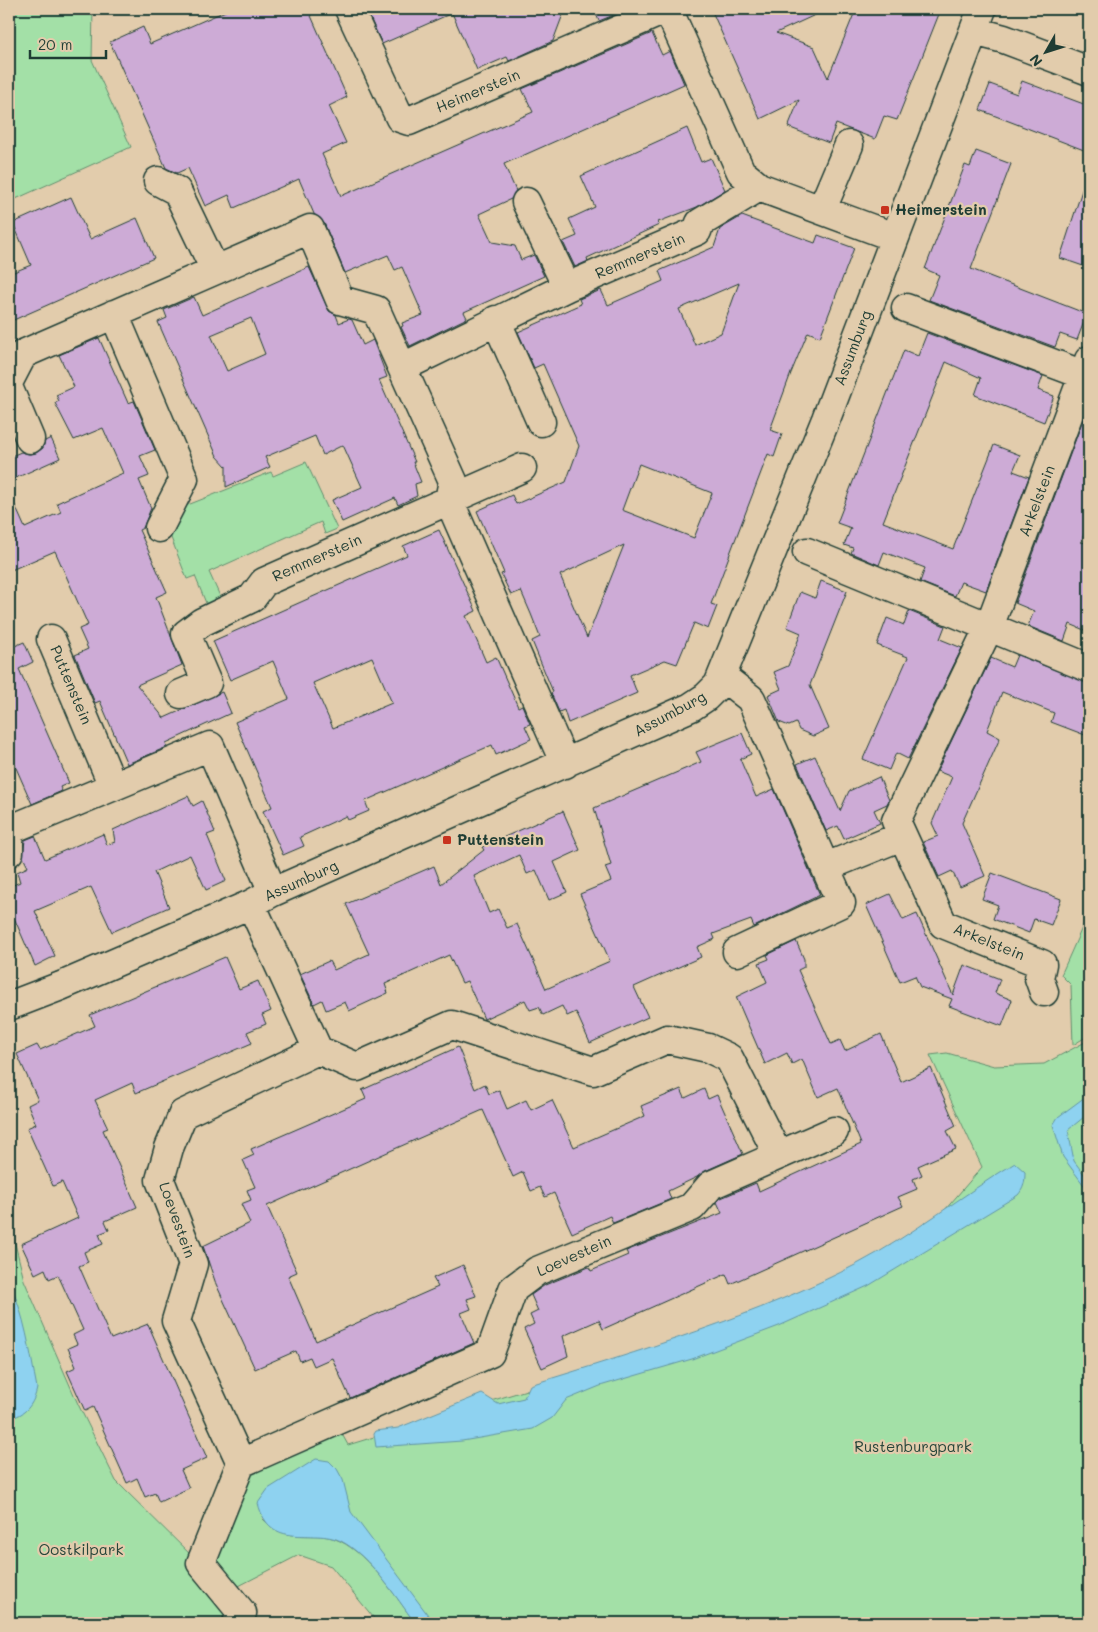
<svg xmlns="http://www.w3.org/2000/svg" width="1098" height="1632" viewBox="0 0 1098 1632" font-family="Mali,sans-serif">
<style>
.green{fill:#a3e0a7;stroke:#618e6e}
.water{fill:#8ed2f0;stroke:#6296a5}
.building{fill:#cdabd6;stroke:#1f3d34;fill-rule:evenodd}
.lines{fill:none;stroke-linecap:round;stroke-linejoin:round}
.minor-casing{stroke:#1f3d34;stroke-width:31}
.minor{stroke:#e2ccac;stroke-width:28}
.poi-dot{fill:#c8321e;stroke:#e2ccac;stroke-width:2}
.labels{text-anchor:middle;stroke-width:4.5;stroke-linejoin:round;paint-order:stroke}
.street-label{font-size:15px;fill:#1f3d34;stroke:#e2ccac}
.poi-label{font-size:15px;font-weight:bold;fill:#1f3d34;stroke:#e2ccac;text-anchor:start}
.park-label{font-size:15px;fill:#26453a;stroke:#e2ccac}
</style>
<rect width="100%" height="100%" fill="#e2ccac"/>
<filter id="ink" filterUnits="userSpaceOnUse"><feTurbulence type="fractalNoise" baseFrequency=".02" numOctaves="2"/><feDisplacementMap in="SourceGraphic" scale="10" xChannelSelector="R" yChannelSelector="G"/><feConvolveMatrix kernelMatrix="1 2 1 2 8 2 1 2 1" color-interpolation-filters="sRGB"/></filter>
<g filter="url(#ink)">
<path class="green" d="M 9,9 L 93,9 L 92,60 L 131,147 L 9,202 Z
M 306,462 L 337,529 L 325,534 L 321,522 L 316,524 L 209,572 L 223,603 L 208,608 L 195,576 L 187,579 L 168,530 L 175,510 L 271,472 L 273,476 Z
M 1089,912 L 1089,1035 L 1073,1045 L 1071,985 L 1061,975 Z
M 1089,1040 L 1089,1623 L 424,1623 L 322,1489 L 262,1518 C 289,1547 313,1528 340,1541 C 369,1555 397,1598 415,1623 L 378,1623 L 331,1566 L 299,1555 L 231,1590 L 213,1562 L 242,1473 L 327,1433 L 343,1436 L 348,1445 L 812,1302 L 919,1240 L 982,1167 L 930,1055 L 947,1053 L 994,1066 L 1044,1064 Z
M 9,1219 L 24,1280 L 78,1404 L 116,1481 L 202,1566 L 231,1603 L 220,1623 L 9,1623 Z"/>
<path class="water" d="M 1089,1094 L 1089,1113 L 1068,1130 L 1074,1161 L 1089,1181 L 1089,1192 L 1063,1157 L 1053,1125 L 1058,1117 Z
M 1015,1163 L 1025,1172 C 1025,1182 1024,1188 1018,1195 L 868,1286 L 779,1326 L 692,1359 L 600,1386 L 566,1400 L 552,1418 L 533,1429 L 462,1441 L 376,1447 L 374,1434 L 376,1431 L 398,1428 L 482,1394 L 498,1404 L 524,1398 L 530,1385 C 637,1352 760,1315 859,1263 C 914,1234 962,1195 1015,1163 Z
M 9,1281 C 25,1315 30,1352 37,1388 C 34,1404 25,1416 9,1418 Z
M 316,1459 L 329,1461 L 337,1469 L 343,1480 L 351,1512 L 434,1623 L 415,1623 C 396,1597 370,1556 341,1541 C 312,1527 270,1552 258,1503 L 268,1489 Z"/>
<path class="building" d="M 230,9 L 308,9 L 347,97 L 329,106 L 346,143 L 322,154 L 341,196 L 533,112 L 522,89 L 652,33 L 662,55 L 670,51 L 684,84 L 504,164 L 516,191 L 511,199 L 479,214 L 492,242 L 515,246 L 521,260 L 534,255 L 544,276 L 464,312 L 467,318 L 410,346 L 401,327 L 403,326 L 402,323 L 423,315 L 402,267 L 395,270 L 388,255 L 345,273 L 324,223 L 314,214 L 299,179 L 234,208 L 229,195 L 205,206 L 188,168 L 177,173 L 166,168 L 110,42 L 143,27 L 150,44 Z
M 366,9 L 565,9 L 553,41 L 509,61 L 507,57 L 477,70 L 452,13 L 382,44 Z
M 594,9 L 628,9 L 599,21 Z
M 711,9 L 828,9 L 776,33 L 814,47 L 828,78 L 856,9 L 941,9 L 897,120 L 884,116 L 875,139 L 836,124 L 829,143 L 788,127 L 799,100 L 760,119 Z
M 1022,81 L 1089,106 L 1089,152 L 980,110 L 990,84 L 1017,94 Z
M 687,128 L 701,162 L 711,158 L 725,190 L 697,207 L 658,222 L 659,225 L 587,258 L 588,261 L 575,267 L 563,242 L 577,236 L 569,219 L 595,207 L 581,176 Z
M 976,151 L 1011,164 L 971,269 L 1087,314 L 1077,340 L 1060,334 L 1055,347 L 929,300 L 939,275 L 925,269 L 965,165 L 970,167 Z
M 1085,181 L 1089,182 L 1089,268 L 1060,258 Z
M 71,197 L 90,239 L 137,218 L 154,258 L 9,322 L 9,274 L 31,265 L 13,223 Z
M 742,216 L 815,243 L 818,235 L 854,248 L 820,337 L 808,332 L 791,373 L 770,430 L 782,434 L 774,457 L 768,454 L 734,543 L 711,604 L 717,606 L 708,629 L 694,623 L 677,664 L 665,660 L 630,675 L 637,693 L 568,723 L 564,710 L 559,712 L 551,693 L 553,692 L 532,641 L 540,637 L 531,614 L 521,591 L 511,595 L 501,574 L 504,573 L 477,511 L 512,495 L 516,504 L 566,482 L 579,446 L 543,364 L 534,368 L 518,332 L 581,304 L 579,299 L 601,290 L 608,305 L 663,281 L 659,271 L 714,247 L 720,229 ZM 739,283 L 721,333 L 695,345 L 679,309 ZM 639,464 L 712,493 L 694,538 L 622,510 ZM 624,545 L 587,638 L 560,575 Z
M 309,267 L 329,311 L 336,315 L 339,323 L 349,319 L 352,320 L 363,345 L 373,340 L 387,377 L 379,380 L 415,462 L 413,462 L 421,482 L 415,484 L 417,496 L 398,505 L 395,498 L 342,522 L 332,500 L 362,487 L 343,445 L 323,455 L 315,436 L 265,457 L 270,467 L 226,487 L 226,466 L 217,456 L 158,322 L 167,318 L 164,310 L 194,297 L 202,315 ZM 251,318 L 265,354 L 227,371 L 211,335 Z
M 927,333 L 1043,376 L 1038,390 L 1054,396 L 1044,422 L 975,395 L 981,378 L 946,362 L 883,522 L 953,549 L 994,445 L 1020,455 L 1013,471 L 1029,477 L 986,591 L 961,582 L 955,596 L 920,582 L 925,568 L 884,552 L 879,565 L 851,553 L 853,548 L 844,545 L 851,528 L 837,523 L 904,350 L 918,356 Z
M 99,338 L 128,403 L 134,401 L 155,450 L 140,456 L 149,476 L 139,480 L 151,508 L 143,528 L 139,530 L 167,592 L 156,597 L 182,665 L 137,685 L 164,718 L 222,692 L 231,713 L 166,743 L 167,747 L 127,764 L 100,701 L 95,703 L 75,655 L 88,649 L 79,629 L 88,625 L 55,551 L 9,571 L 9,492 L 25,528 L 61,512 L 57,503 L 123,473 L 103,428 L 74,440 L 55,403 L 59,401 L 56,395 L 74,387 L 59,355 Z
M 1088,406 L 1089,521 L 1081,542 L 1089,544 L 1089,632 L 1070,624 L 1064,641 L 1028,626 L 1034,611 L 1015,603 Z
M 51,438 L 60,458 L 9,481 L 9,457 L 21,452 L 29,454 L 36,453 L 43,448 L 45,441 Z
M 439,530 L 476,611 L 466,616 L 486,662 L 496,657 L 518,707 L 522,705 L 530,724 L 525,726 L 531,739 L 496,755 L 492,745 L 365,801 L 369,811 L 348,820 L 346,816 L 300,837 L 304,846 L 283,855 L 263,811 L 272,807 L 235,722 L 289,699 L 273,661 L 230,680 L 213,641 L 407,555 L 403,546 ZM 372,657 L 392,703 L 333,728 L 313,683 Z
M 821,581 L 847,591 L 810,685 L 829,729 L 813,736 L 799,730 L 796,723 L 789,726 L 779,722 L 768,695 L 781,689 L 774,672 L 788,666 L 801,633 L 787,627 L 800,592 L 815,598 Z
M 909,611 L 945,626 L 940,639 L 962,648 L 908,759 L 896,753 L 889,770 L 863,759 L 908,657 L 877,645 L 887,618 L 904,625 Z
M 24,642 L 33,662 L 19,669 L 69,783 L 60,787 L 62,791 L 32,804 L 9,752 L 9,645 L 10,648 Z
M 1017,655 L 1089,683 L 1089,724 L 1085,735 L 1051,722 L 1054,713 L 1002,692 L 987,731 L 1000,738 L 962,823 L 985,876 L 960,887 L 952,871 L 939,877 L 923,842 L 938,836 L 932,823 L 952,777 L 937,771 L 991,658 L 1012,667 Z
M 742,733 L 751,754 L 740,759 L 756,797 L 774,789 L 820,895 L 754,927 L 751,920 L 713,934 L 715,939 L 697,947 L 701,957 L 634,987 L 648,1017 L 590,1043 L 576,1012 L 567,1016 L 562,1006 L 543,1015 L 539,1007 L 530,1010 L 525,1000 L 484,1019 L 467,981 L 462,983 L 449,955 L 385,984 L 388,993 L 349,1011 L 345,1002 L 326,1010 L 322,1000 L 314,1004 L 300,974 L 329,961 L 334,970 L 369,954 L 346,904 L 434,866 L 441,884 L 484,850 L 482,847 L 563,811 L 580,850 L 554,862 L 567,892 L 549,900 L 536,870 L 527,874 L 519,855 L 474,876 L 489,913 L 498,909 L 507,928 L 517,924 L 546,989 L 610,961 L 580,894 L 611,881 L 605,867 L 611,865 L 594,808 L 701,762 L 696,752 Z
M 815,756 L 840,811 L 849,791 L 879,777 L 889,800 L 887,804 L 874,810 L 880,823 L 844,839 L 838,826 L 826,831 L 797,764 Z
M 188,796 L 193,806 L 202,801 L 215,832 L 207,835 L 226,881 L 206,890 L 190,855 L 154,872 L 169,907 L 112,932 L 91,887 L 35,911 L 55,956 L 35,966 L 15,920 L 9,923 L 9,887 L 20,882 L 17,872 L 28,867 L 23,857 L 25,840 L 35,836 L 45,859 L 103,834 L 107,845 L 115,842 L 113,830 Z
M 992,873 L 1061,899 L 1051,925 L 1034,919 L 1029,933 L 993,919 L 998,905 L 982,899 Z
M 890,894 L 903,920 L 917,914 L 953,995 L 964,965 L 1000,979 L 995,993 L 1012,1000 L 1002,1026 L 949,1006 L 952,999 L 920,987 L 915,976 L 900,982 L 866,905 Z
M 796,941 L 804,959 L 804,967 L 798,970 L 831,1044 L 840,1040 L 845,1051 L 881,1034 L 901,1082 L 931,1068 L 956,1126 L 947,1131 L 956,1149 L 918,1166 L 922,1175 L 913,1179 L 917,1189 L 898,1197 L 903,1206 L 730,1284 L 726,1274 L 603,1329 L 599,1320 L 563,1336 L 568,1356 L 542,1368 L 524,1329 L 534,1324 L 530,1315 L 538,1311 L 531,1295 L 545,1285 L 589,1267 L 591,1271 L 628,1255 L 626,1251 L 722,1213 L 717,1202 L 721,1198 L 756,1183 L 759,1191 L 861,1144 L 838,1088 L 818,1097 L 802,1059 L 792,1064 L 787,1053 L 765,1064 L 736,997 L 767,982 L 759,963 L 769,959 L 767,955 Z
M 225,957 L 239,989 L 258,981 L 271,1011 L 262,1015 L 266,1024 L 247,1032 L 252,1043 L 136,1093 L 132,1083 L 95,1100 L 108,1128 L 103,1130 L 137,1207 L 105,1221 L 109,1230 L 99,1234 L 103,1244 L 84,1252 L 88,1262 L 79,1266 L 111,1339 L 148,1324 L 207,1458 L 181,1470 L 189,1488 L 159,1502 L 155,1493 L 145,1497 L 137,1478 L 127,1483 L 93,1407 L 85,1411 L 67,1371 L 76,1367 L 68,1348 L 77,1344 L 73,1335 L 83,1330 L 58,1275 L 49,1279 L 45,1269 L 35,1274 L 21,1244 L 78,1218 L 62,1182 L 53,1186 L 27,1128 L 36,1124 L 28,1105 L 38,1100 L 17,1054 L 37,1045 L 40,1050 L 95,1026 L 90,1015 Z
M 458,1047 L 475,1089 L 485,1084 L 489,1094 L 499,1090 L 507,1109 L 526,1100 L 531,1110 L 552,1100 L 574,1147 L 645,1116 L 641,1106 L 681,1089 L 685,1098 L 704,1089 L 708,1099 L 717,1095 L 743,1154 L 705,1171 L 697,1177 L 668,1191 L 671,1199 L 613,1223 L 610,1216 L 572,1233 L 554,1193 L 545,1197 L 540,1187 L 531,1191 L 523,1172 L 513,1177 L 483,1110 L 399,1147 L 267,1206 L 297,1272 L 288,1276 L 316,1341 L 438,1287 L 433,1278 L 463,1265 L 476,1296 L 467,1299 L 471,1309 L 461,1313 L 474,1343 L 350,1398 L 332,1358 L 314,1366 L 310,1357 L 300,1361 L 296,1351 L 255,1369 L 216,1284 L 203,1246 L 250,1223 L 241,1204 L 251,1200 L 247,1190 L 255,1187 L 243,1160 L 254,1155 L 251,1149 L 366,1099 L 362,1090 Z"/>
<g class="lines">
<g class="minor-casing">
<path id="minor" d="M 349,9 L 400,118 L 409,121 L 667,9
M 668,9 L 741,172 L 759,187 L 894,237
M 974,31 L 1004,39 L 1089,71
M 158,181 L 177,191 L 215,270
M 526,202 L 567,287
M 822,209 L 849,145
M 906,308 L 1089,377
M 114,314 L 184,479 L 159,528
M 496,320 L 541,422
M 403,367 L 567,287 L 697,231 L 700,223 L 759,187
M 9,381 L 23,354 L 310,229 L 340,300 L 376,310 L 453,481 L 449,500 L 565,764
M 9,389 L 30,439
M 807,552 L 1089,668
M 51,639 L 113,786
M 723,677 L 751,699 L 841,903 L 737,952
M 181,694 L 207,683 L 186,634 L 202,622 L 252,598 L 264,582 L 522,468
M 9,852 L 9,830 L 210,746 L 273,892
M 826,867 L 902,836
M 251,904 L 318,1050
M 1044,992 L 1039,978 L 1042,964 L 943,924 L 896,821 L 989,627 L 1089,360
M 9,1006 L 61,986 L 251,904 L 273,892 L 691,707 L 706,697 L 718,685 L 826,419 L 982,9
M 241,1463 L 176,1321 L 193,1264 L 160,1180 L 169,1148 L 183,1114 L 318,1050 L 357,1067 L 452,1025 L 593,1071 L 667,1039 L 708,1048 L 729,1058 L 778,1155
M 237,1623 L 242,1613 L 201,1563 L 241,1463 L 490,1353 L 513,1289 L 537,1271 L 692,1207 L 711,1185 L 834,1131"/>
</g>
<use href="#minor" class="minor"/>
</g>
</g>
<g class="poi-dot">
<rect x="880" y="205" width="10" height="10" rx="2.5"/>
<rect x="442" y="835" width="10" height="10" rx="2.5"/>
</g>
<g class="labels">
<g class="street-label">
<text transform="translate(478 91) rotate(-23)" y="5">Heimerstein</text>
<text transform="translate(640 256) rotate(-23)" y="5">Remmerstein</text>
<text transform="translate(853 348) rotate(-69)" y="5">Assumburg</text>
<text transform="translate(1037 501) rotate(-69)" y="5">Arkelstein</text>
<text transform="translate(317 558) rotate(-24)" y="5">Remmerstein</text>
<text transform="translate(71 685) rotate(67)" y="5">Puttenstein</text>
<text transform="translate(670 714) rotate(-28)" y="5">Assumburg</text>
<text transform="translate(301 881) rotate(-24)" y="5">Assumburg</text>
<text transform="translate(989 942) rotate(22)" y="5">Arkelstein</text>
<text transform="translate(177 1220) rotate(70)" y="5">Loevestein</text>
<text transform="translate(574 1256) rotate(-24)" y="5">Loevestein</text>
</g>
<g class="poi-label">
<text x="895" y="215">Heimerstein</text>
<text x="457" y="845">Puttenstein</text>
</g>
<g class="park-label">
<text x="913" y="1452">Rustenburgpark</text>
<text x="81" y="1555">Oostkilpark</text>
</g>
</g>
<rect width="1098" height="1632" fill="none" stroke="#e2ccac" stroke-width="30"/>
<rect x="15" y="15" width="1068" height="1602" fill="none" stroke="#1f3d34" stroke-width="2" filter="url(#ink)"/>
<g transform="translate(1046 52) rotate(231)" stroke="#e2ccac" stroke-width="4" paint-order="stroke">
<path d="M0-4L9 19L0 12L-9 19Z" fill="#1f3d34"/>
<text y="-8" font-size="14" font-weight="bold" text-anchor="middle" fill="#1f3d34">N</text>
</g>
<path d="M30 50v8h76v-8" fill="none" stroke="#1f3d34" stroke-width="2.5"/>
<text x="38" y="50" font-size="15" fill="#1f3d34" stroke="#e2ccac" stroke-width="4" paint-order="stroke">20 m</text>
</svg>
